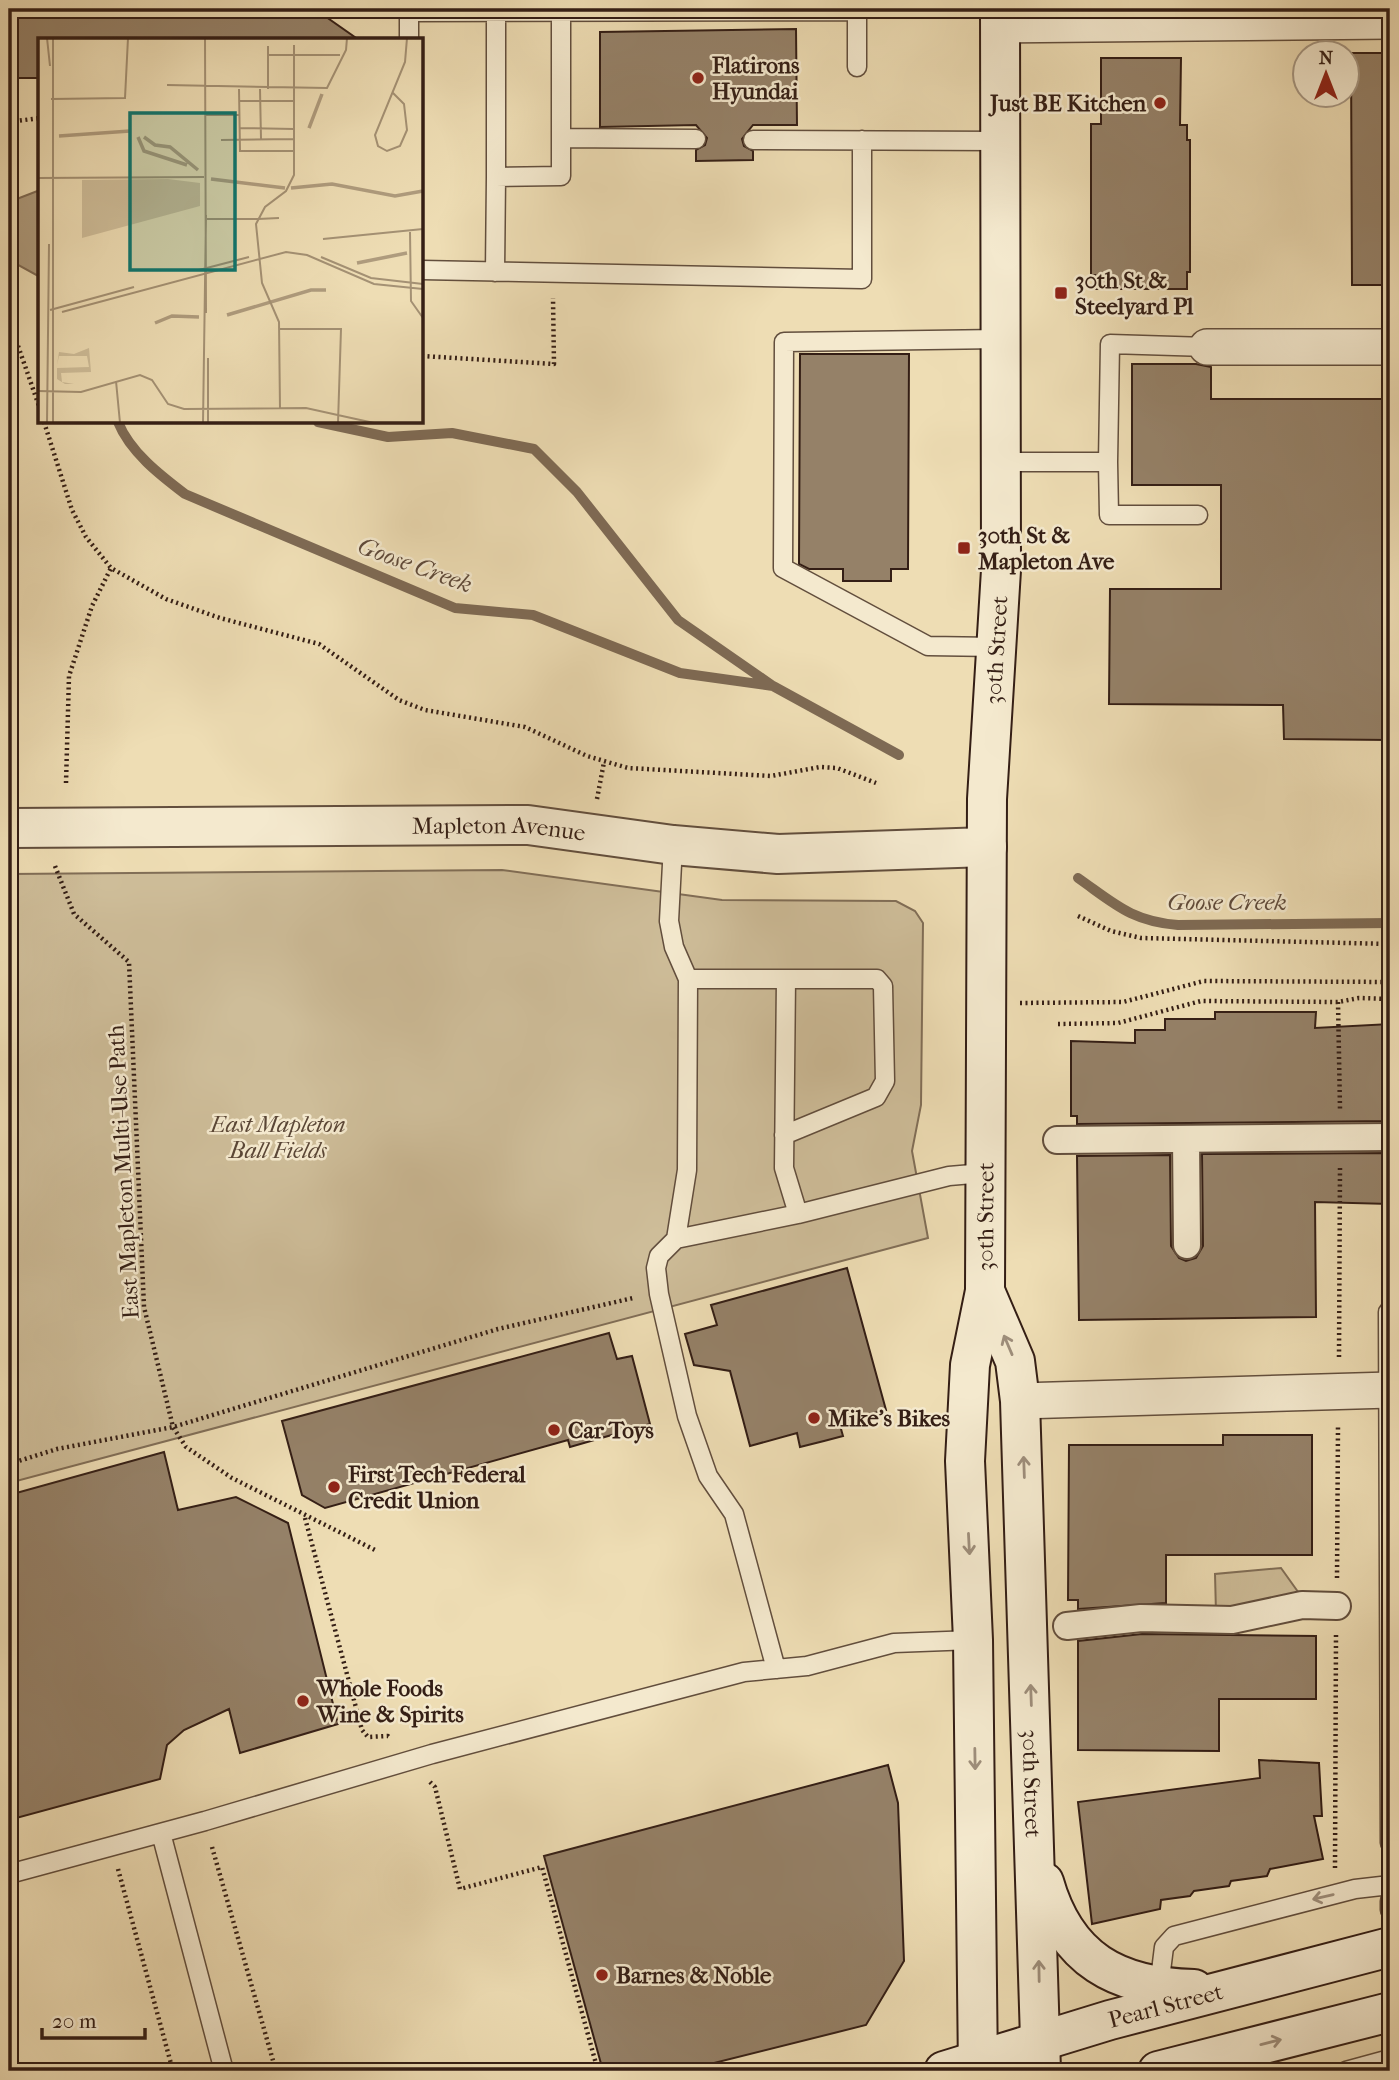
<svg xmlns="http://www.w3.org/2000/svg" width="1399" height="2080" viewBox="0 0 1399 2080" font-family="'IM FELL French Canon',serif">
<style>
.green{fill:#cebd99;stroke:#816e57;stroke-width:2}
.water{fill:#af9c7e;stroke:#7e6a54;stroke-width:2}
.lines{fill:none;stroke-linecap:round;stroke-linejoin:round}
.stream{stroke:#7e6a54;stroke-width:10}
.building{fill:#958168;stroke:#341e15;stroke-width:2}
.service-casing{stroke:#624e3d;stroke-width:21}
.pedestrian-casing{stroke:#624e3d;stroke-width:30}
.minor-casing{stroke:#624e3d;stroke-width:38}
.tertiary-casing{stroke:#624e3d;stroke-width:42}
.secondary-casing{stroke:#341e15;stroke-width:42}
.path{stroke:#341e15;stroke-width:4.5;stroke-dasharray:2 3.5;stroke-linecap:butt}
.service{stroke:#f4e9ce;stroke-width:18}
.pedestrian{stroke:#f4e9ce;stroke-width:26}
.minor{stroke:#f4e9ce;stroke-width:35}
.tertiary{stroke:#f4e9ce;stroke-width:38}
.secondary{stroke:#f4e9ce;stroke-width:38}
.oneway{stroke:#9e8e7b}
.poi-dot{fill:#8f2418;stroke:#f4e9ce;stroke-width:2.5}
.labels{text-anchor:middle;stroke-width:5;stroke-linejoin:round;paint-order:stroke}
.poi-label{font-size:23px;font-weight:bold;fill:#341e15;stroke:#f4e9ce;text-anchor:start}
.street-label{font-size:23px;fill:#341e15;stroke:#f4e9ce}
.park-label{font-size:23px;font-style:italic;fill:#5a4636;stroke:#f4e9ce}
.water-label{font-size:24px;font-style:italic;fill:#5f4a3a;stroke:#f4e9ce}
.inset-river{fill:none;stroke:#af9c7e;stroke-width:3.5}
.inset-road{fill:none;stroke:#a49174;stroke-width:2}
.view{fill:#0f766e;fill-opacity:0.15;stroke:#0f766e;stroke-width:3.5}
.inset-edge{fill:none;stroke:#341e15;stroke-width:3.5}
</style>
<rect width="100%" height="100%" fill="#eeddb4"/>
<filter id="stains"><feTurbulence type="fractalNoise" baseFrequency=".00286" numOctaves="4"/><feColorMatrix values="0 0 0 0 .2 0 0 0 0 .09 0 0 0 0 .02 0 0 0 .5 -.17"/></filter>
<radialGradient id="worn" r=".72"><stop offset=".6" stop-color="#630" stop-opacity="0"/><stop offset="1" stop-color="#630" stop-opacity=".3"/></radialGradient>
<path class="green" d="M 502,870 L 722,900 L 896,901 L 915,911 L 923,923 L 921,1105 L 912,1151 L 928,1238 L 9,1483 L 9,874 Z
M 1281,1568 L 1301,1596 L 1216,1613 L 1215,1574 Z"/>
<path class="water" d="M 40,190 L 40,277 L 9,260 L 9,202 Z"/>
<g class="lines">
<path class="stream" d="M 118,422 C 130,452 160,475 185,494 L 455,608 L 533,615 L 680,673 L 773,686
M 318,422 L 388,437 L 452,433 L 534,449 L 577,492 L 678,620 L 773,686 L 899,755
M 1078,878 C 1115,904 1131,921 1178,925 L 1390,923"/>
</g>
<path class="building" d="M 9,9 L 319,12 L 359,40 L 40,40 L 40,78 L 9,78 Z
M 796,29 L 797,125 L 753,125 L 742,139 L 744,146 L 753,151 L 753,160 L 696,161 L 696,150 L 705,145 L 707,138 L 696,125 L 600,127 L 600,32 Z
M 1351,53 L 1390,53 L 1390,285 L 1352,285 Z
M 1101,58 L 1181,58 L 1180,125 L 1187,125 L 1187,140 L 1190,140 L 1190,272 L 1187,272 L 1187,289 L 1095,289 L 1095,275 L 1091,275 L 1091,124 L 1101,124 Z
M 800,354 L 909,354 L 908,569 L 891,569 L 891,581 L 843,581 L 843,569 L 809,569 L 799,564 Z
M 1132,364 L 1196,364 L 1211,367 L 1211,399 L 1390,399 L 1390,740 L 1284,739 L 1283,705 L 1109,704 L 1110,589 L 1221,589 L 1221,485 L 1132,485 Z
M 1215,1012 L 1316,1012 L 1315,1028 L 1390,1024 L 1390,1121 L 1077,1124 L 1077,1116 L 1071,1116 L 1071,1041 L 1135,1043 L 1135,1030 L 1165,1030 L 1165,1019 L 1215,1019 Z
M 1390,1153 L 1390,1204 L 1315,1202 L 1316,1317 L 1079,1320 L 1077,1156 L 1170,1155 L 1171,1246 L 1179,1258 L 1186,1261 L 1196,1258 L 1203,1246 L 1202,1154 Z
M 847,1268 L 886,1410 L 839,1422 L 843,1436 L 824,1441 L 800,1447 L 797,1433 L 750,1446 L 730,1371 L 694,1365 L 685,1334 L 717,1325 L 711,1305 Z
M 609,1333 L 617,1359 L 632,1356 L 650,1424 L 570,1447 L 568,1440 L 325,1508 L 302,1495 L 282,1421 Z
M 1223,1435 L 1312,1435 L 1312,1555 L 1166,1555 L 1166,1603 L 1078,1609 L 1078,1600 L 1068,1600 L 1069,1445 L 1223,1445 Z
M 164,1452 L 178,1510 L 236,1497 L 288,1523 L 338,1724 L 240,1753 L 229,1709 L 184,1730 L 167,1745 L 160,1779 L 9,1820 L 9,1495 Z
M 1142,1634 L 1316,1636 L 1316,1699 L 1219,1699 L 1219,1751 L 1078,1750 L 1078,1641 Z
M 1259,1760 L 1319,1763 L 1322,1816 L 1314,1816 L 1323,1859 L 1270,1869 L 1267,1876 L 1231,1881 L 1229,1886 L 1194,1891 L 1190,1896 L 1161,1900 L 1160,1909 L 1092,1924 L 1078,1802 L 1260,1778 Z
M 888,1765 L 898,1803 L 904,1961 L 866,2025 L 682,2071 L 603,2071 L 544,1856 Z"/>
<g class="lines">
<g class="service-casing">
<path id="service" d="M 496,9 L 496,177
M 409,40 L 409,12 L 857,11 L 857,67
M 561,138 L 696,139
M 753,140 L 1000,141
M 422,270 L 862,279 L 862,140
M 495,272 L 496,177 L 561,176 L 561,12
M 1001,462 L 1108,462 L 1110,344 L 1207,347
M 1108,462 L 1109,515 L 1198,515
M 997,647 L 928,646 L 783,568 L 784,342 L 1000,339
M 673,845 L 669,921 L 674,947 L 688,979 L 687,1170 L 676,1239
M 688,979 L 786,979 L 784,1168 L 798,1214
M 784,1135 L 876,1097 L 885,1081 L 883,986 L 877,979 L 786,979
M 1388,1312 L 1390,1843
M 776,1669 L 734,1514 L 708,1476 L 687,1416 L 659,1294 L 656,1268 L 659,1256 L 676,1239 L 798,1214 L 949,1176 L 984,1173
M 161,1833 L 224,2071
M 9,1874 L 205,1821 L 432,1754 L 744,1672 L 807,1666 L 894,1643 L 973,1640
M 1390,1901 L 1390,1910
M 1159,1987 L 1164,1947 L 1174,1936 L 1355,1889 L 1390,1885
M 1346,2071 L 1390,2059"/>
</g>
<g class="pedestrian-casing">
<path id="pedestrian" d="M 1186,1139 L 1187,1245
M 1057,1140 L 1390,1137
M 1067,1626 L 1141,1618 L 1232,1620 L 1302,1605 L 1337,1606"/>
</g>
<g class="minor-casing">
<path id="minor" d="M 1000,25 L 1390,21
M 1207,347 L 1390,347
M 1020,1401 L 1390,1390"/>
</g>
<g class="tertiary-casing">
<g id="tertiary">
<path id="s1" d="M 9,828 L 528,825 L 673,845 L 778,854 L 987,847"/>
</g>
</g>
<g class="secondary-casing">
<g id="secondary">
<path id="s2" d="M 985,1291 L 1015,1361 L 1020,1401 L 1041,2071"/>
<path d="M 1044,1882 C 1066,1960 1117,1987 1194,1989"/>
<path id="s3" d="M 944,2071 L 1110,2020 L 1390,1947"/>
<path id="s4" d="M 978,2071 L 973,1640 L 965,1461 L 970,1365 L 985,1291 L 987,799 L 1001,570 L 1000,9"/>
<path d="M 1158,2071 L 1390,2012"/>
</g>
</g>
<path class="path" d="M 9,122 L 40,118
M 9,320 L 40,409
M 422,356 L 554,364 L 553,298
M 44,422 L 72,510 L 86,537 L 111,568 L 166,599 L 220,618 L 319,644 L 399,700 L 425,710 L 525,727 L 587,756 L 628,768 L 771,776 L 820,767 L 837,768 L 876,783
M 66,783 L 69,676 L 92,606 L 111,568
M 597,799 L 604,762
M 55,866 L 74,914 L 129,962 L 144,1307 L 173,1427 L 186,1447 L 232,1478 L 377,1551
M 1078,916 L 1111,931 L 1141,938 L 1390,944
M 1338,1002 L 1340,1109
M 1020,1003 L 1123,1002 L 1204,981 L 1390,982
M 1058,1024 L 1118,1023 L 1201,1001 L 1338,1002 L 1359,998 L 1390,999
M 1339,1357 L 1340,1166
M 9,1464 L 57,1449 L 173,1427 L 498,1329 L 633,1298
M 305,1518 L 362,1730 L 368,1737 L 388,1736 L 391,1739
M 1337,1578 L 1338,1425
M 430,1782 L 435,1787 L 460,1889 L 542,1867 L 598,2071
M 212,1847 L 276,2071
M 1335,1868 L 1336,1635
M 118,1869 L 173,2071"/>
<use href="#service" class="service"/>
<use href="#pedestrian" class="pedestrian"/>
<use href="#minor" class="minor"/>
<use href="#tertiary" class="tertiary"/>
<use href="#secondary" class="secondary"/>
</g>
<defs><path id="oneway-shaft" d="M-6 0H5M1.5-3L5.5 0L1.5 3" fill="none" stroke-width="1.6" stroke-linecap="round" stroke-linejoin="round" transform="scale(1.75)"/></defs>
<g class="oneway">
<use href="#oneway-shaft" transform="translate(1008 1345) rotate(-113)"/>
<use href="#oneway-shaft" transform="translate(1024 1467) rotate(-92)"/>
<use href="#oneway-shaft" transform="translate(969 1544) rotate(87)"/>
<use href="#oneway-shaft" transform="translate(1031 1695) rotate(-92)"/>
<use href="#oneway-shaft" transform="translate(975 1759) rotate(89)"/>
<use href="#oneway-shaft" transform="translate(1323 1897) rotate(167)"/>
<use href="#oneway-shaft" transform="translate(1039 1971) rotate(-91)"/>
<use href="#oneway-shaft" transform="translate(1271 2042) rotate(-14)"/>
</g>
<g class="poi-dot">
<circle cx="698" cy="78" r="7"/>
<circle cx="1160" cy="103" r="7"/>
<rect x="1054" y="286" width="14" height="14" rx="3.5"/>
<rect x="957" y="541" width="14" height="14" rx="3.5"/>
<circle cx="814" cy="1418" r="7"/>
<circle cx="554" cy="1430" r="7"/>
<circle cx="334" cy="1487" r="7"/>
<circle cx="303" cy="1701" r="7"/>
<circle cx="602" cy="1975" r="7"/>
</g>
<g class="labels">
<g class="poi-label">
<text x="712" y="73">Flatirons<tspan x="712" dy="26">Hyundai</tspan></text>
<text x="1146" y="111" text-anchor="end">Just BE Kitchen</text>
<text x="1075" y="288">30th St &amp;<tspan x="1075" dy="26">Steelyard Pl</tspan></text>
<text x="978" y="543">30th St &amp;<tspan x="978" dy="26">Mapleton Ave</tspan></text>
<text x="828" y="1426">Mike's Bikes</text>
<text x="568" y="1438">Car Toys</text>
<text x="348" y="1482">First Tech Federal<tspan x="348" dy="26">Credit Union</tspan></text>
<text x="317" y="1696">Whole Foods<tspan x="317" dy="26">Wine &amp; Spirits</tspan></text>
<text x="616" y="1983">Barnes &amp; Noble</text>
</g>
<g class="street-label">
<text dy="8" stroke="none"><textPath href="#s4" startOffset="1423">30th Street</textPath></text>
<text dy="8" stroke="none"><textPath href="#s1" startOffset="490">Mapleton Avenue</textPath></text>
<text transform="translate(123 1172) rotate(-93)" y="8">East Mapleton Multi-Use Path</text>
<text dy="8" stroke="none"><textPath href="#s4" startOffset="856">30th Street</textPath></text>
<text dy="8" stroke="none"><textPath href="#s2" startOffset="499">30th Street</textPath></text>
<text dy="8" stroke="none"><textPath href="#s3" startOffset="231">Pearl Street</textPath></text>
</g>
<g class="park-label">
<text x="278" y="1132">East Mapleton<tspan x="278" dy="26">Ball Fields</tspan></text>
</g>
<g class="water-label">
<text transform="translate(415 565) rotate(20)" y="8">Goose Creek</text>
<text x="1227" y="910">Goose Creek</text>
</g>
</g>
<g transform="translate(38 38)">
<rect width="385" height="385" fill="#eeddb4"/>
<path d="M 130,141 L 162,145 L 162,168 L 44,200 L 44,142 ZM 51,310 L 53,334 L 23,335 L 24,344 L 36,346 L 27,346 L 19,341 L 19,330 L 51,329 L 49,318 L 21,318 L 19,327 L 21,314 L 36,316 Z" fill="#cebd99"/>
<path class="inset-river" d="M 271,90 L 284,56M 21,98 L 92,93M 100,99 L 106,113 L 149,127M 106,99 L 117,107 L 132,109 L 160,132M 173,141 L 247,150M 253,150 L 294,146 L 357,158 L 385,153M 319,225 L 369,215M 189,277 L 273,252 L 288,252M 117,285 L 134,278 L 161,279"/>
<path class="inset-road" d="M 9,0 L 12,28M 167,0 L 168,275M 230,8 L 230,51M 230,17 L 302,17M 129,47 L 289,50 L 308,12 L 309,0M 201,51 L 202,113 L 256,113M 222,51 L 223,101M 355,55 L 366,66 L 369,92 L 362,108 L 349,113 L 340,108 L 337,97 L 367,24 L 369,0M 13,61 L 87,60 L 90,0M 201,63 L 256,63M 167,77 L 201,77M 201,90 L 256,91M 183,102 L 256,101M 0,140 L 166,139M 169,181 L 220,181M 220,181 L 241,180M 372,194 L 373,263 L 385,280M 285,201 L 385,191M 283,219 L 333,240 L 385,246M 161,232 L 211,219M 12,272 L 96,249M 24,274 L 248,214 L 269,217 L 336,246 L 385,251M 241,291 L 303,291 L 300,385M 170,320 L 170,385M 78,343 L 82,385M 0,353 L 43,354 L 102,337 L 114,342 L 130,366 L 146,371 L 268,370 L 336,385M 242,371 L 241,284 L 224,245 L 218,186 L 227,169 L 248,153 L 256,137 L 256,7M 9,385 L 11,206M 15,385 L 15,0M 165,385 L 168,177"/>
<path class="view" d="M 92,75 L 197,75 L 197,232 L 92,232 Z"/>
<rect width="385" height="385" class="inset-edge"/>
</g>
<rect width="1399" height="2080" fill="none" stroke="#eeddb4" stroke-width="35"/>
<rect x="10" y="10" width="1378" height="2059" fill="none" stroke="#341e15" stroke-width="3.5"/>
<rect x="18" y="18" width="1364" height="2045" fill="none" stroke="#341e15" stroke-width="2"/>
<g transform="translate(1326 74)"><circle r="33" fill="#f4e9ce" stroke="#a79884" stroke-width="2"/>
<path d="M0-5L12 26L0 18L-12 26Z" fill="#8f2418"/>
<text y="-10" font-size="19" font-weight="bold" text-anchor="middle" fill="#341e15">N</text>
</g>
<path d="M42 2028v10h103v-10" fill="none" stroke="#341e15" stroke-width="3.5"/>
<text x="52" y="2028" font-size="21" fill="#341e15" stroke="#f4e9ce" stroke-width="5" paint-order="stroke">20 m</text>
<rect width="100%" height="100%" filter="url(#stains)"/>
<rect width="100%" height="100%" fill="url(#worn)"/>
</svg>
